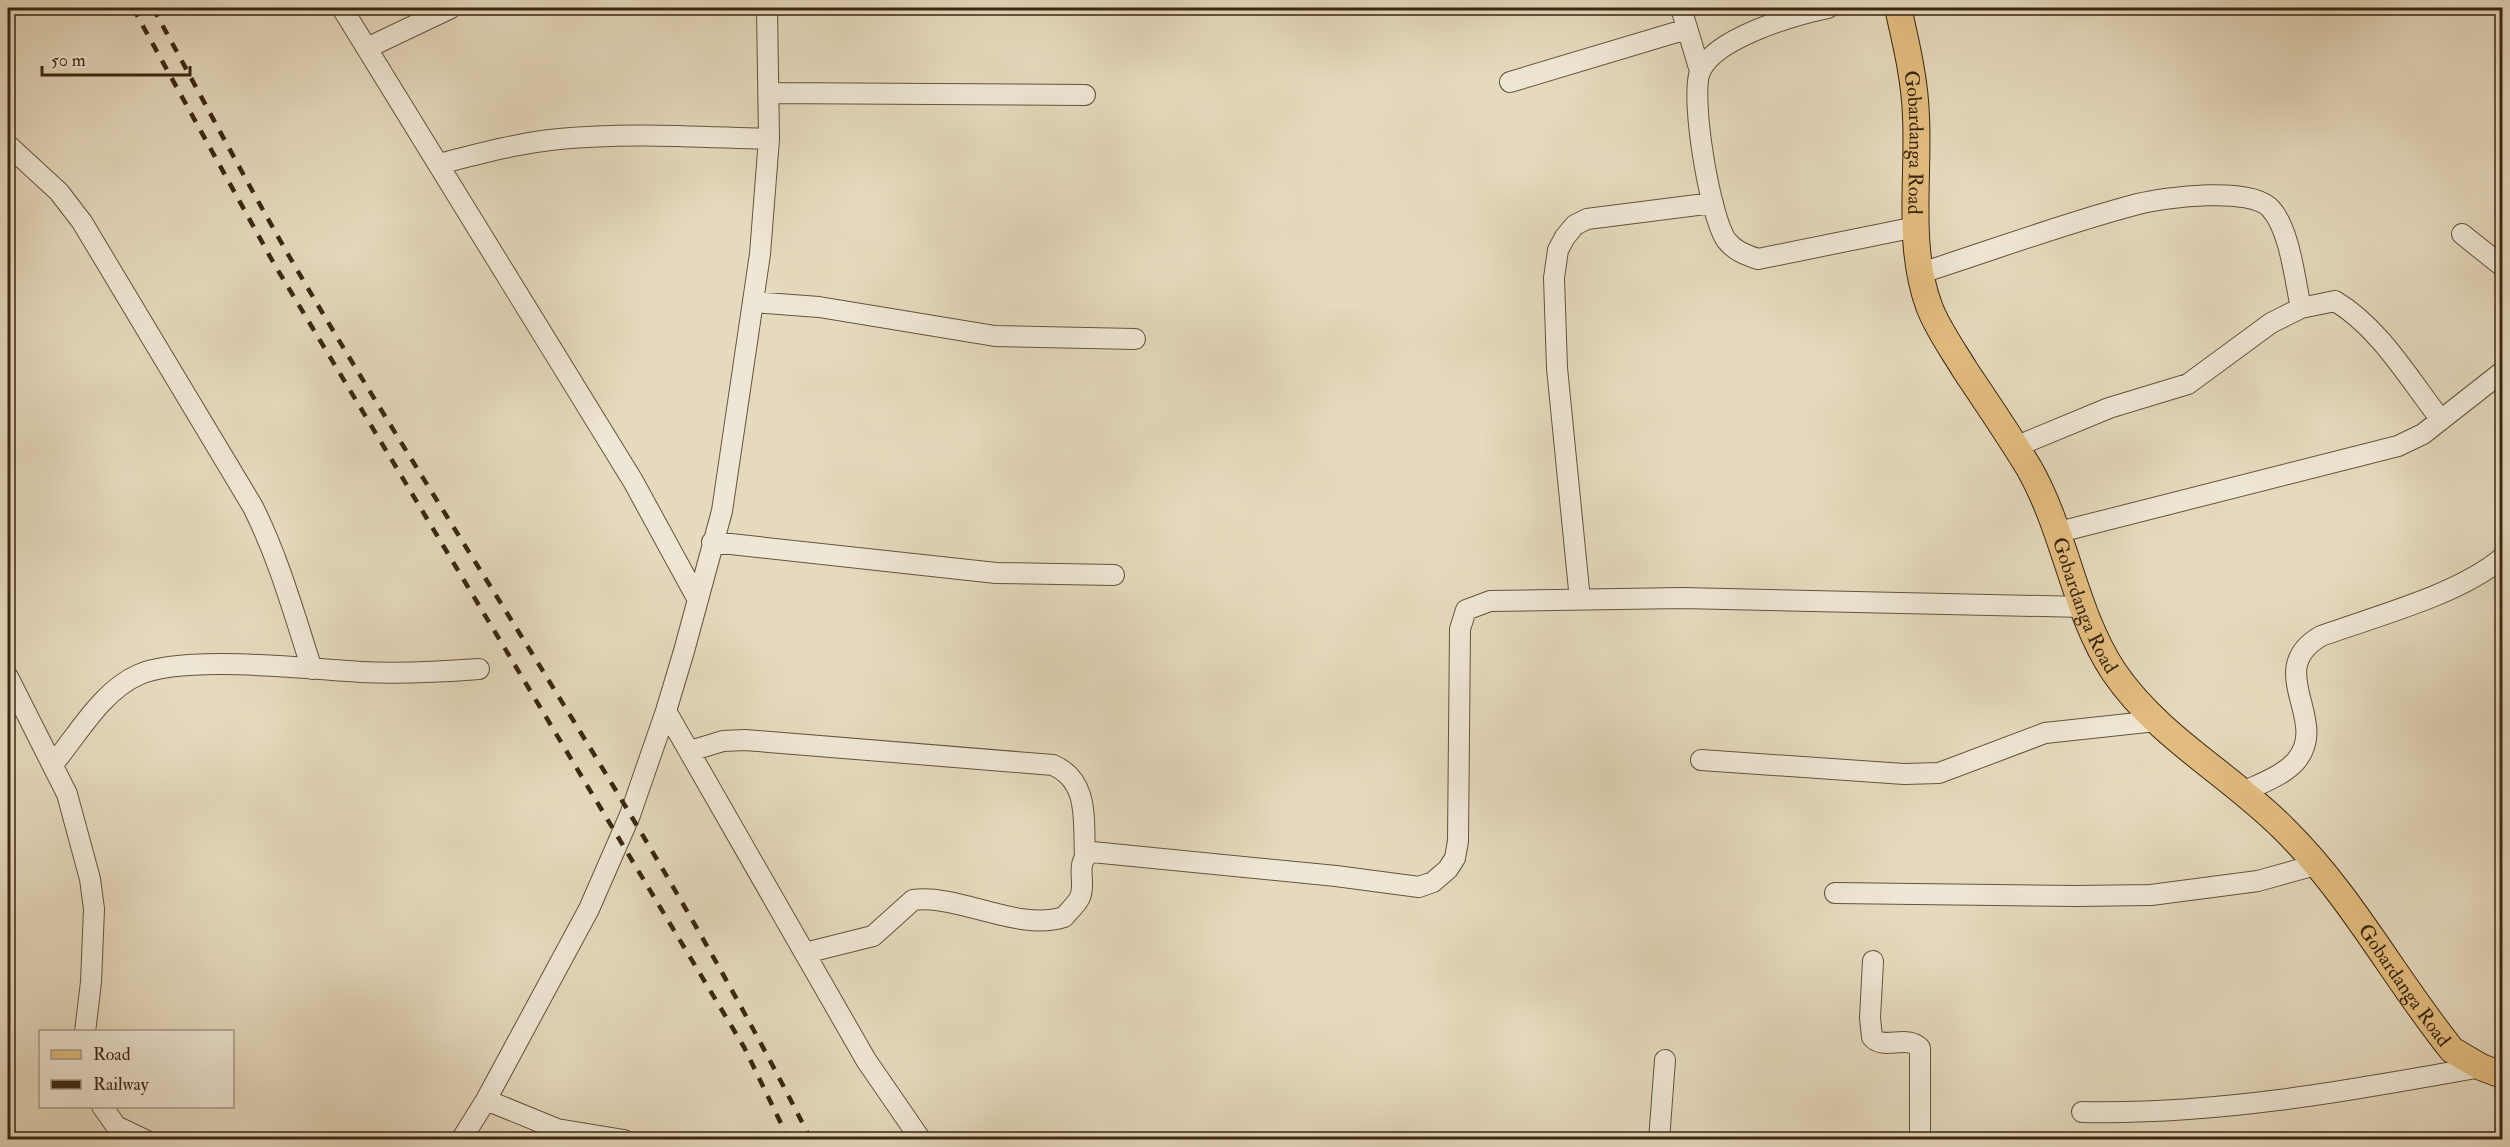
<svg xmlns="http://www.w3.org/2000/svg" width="2510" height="1147" viewBox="0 0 2510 1147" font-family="'IM FELL Double Pica',serif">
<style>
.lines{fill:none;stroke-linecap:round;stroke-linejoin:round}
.minor-casing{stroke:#64543c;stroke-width:22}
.major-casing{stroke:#392711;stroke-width:28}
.minor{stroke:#efe7d5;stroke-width:20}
.major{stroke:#e3bd7f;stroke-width:26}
.rail{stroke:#392711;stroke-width:4.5;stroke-dasharray:10 10;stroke-linecap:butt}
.labels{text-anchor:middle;stroke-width:4.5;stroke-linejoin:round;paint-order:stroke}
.street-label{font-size:20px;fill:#392711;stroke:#efe7d5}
</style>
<rect width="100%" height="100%" fill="#e6dabe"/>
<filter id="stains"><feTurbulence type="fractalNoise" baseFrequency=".00333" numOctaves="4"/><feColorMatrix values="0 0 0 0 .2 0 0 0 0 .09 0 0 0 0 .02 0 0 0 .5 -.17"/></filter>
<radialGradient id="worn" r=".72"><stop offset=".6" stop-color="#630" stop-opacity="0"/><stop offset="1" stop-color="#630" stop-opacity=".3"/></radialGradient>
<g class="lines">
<g class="minor-casing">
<path id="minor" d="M 342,8 L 633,481 L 698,600
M 1681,8 L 1700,71
M 1828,8 C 1794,15 1714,38 1700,72 C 1690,97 1710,219 1727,241 C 1735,251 1746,255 1758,259 L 1916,227
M 367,48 L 451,8
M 1510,82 L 1687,29
M 769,93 L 1085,95
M 8,145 L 59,192 L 82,222 L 253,507 C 279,559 294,614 312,669
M 439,164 C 478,154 518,143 559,139 C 629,132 699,137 769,139
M 2462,234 L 2502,266
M 1921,273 C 1993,250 2065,223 2138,204 C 2165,197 2252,186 2271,209 C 2290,230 2295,281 2301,308
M 753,302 L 819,307 L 995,336 L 1135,339
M 2015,447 L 2109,408 L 2188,384 L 2271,323 L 2301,308 L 2335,301 C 2380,328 2409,379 2441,420
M 2059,532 L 2398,446 L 2423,434 L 2502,372
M 712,542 L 996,573 L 1114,575
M 1580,600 L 1557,368 L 1554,278 L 1558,250 L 1565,237 L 1575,225 L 1587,219 L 1713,203
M 8,677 L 67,794 L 90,879 L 94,909 L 91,982 L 85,1032
M 666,711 L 866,1060 L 921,1140
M 690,751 L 723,741 L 745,740 L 1053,765 C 1090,781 1083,821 1085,856
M 1701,760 L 1904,774 L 1939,773 L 2045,733 L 2156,721
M 54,763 C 78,734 102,691 138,675 C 183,654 308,669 361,672 C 400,674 439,672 479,669
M 2241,793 C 2259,784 2283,776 2296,761 C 2331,720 2262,670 2321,636 C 2376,616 2458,595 2502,558
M 1835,893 L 2076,896 L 2151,895 L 2258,881 L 2319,864
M 805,953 L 873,936 L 913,900 C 960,894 1018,932 1064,917 C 1069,911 1077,904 1080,897 C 1087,881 1073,862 1092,852 L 1336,876 L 1419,887 L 1433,882 L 1448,869 L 1455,858 L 1458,841 L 1460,629 L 1466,610 L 1490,601 L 1682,598 L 2084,607
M 1873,961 L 1870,1018 L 1872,1037 C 1883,1051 1907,1034 1920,1048 L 1920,1140
M 486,1100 L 557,1129 L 624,1140
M 102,1106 L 116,1126 L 145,1140
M 2082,1112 C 2217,1115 2348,1091 2481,1067
M 461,1140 L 486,1100 L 589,909 L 630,815 L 666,711 L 684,651 L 722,511 L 760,254 L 769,139 L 767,8
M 1659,1140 L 1665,1060"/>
</g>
<g class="major-casing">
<g id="major">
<path id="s1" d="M 1898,8 C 1906,43 1915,80 1916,117 C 1919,179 1907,246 1929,306 C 1937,328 1953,350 1965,370 C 1987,403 2009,435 2029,468 C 2066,533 2074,612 2114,672 C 2159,738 2230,774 2285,830 C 2351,895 2394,978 2452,1050 L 2481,1067 L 2502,1075"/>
</g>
</g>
<use href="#minor" class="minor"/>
<use href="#major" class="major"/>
<path class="rail" d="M 133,8 L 273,262 L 744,1047 L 789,1140
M 153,8 C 198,90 242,174 289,256 C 461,551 657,833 811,1140"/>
</g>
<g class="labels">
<g class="street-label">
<text dy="7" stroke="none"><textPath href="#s1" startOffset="136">Gobardanga Road</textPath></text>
<text dy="7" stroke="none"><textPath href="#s1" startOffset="640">Gobardanga Road</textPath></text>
<text dy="7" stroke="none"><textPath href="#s1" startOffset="1143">Gobardanga Road</textPath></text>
</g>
</g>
<rect width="2510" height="1147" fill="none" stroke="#e6dabe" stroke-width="30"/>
<rect x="9" y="9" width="2492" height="1129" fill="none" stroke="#392711" stroke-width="3"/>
<rect x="15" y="15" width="2480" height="1117" fill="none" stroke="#392711" stroke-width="1.5"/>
<rect x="39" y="1030" width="195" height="78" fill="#efe7d5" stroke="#a69a87" stroke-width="1.5"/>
<rect x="51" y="1050" width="30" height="9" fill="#e3bd7f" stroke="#a69a87" stroke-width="1.5"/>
<text x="93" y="1060" font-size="18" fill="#392711">Road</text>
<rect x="51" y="1080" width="30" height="9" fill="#392711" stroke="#a69a87" stroke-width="1.5"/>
<text x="93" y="1090" font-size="18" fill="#392711">Railway</text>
<path d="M42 66v9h148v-9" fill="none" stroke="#392711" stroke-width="3"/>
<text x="51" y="66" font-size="18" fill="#392711" stroke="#efe7d5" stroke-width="4.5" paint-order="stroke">50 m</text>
<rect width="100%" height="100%" filter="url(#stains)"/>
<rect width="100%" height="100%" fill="url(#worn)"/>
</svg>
